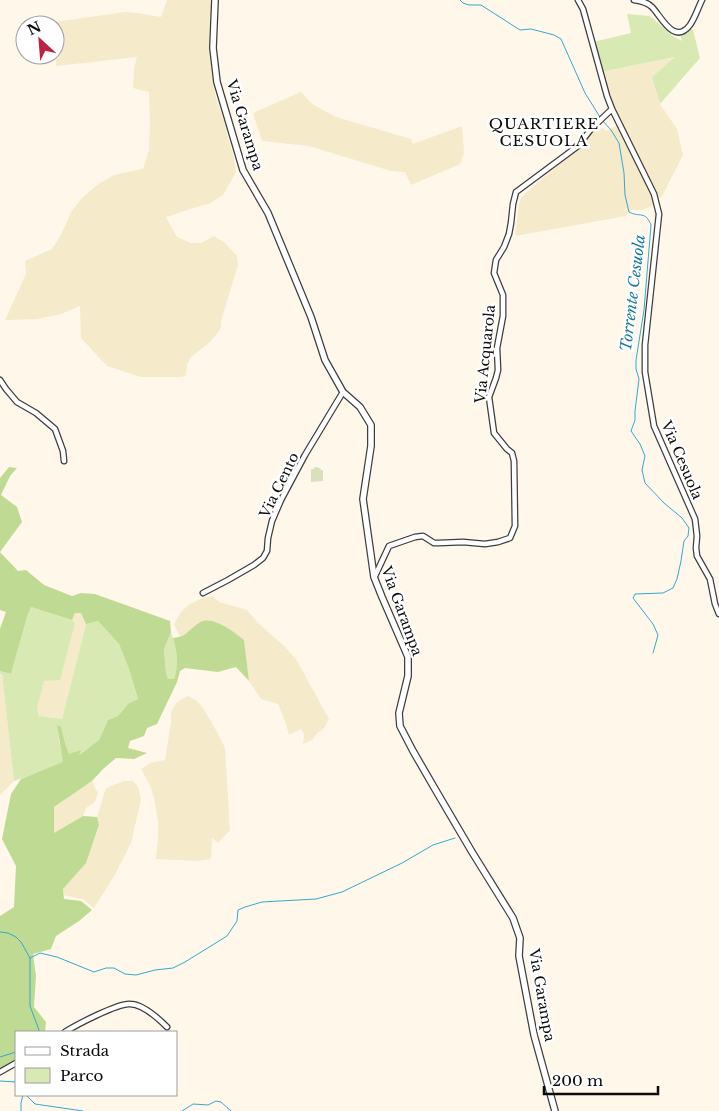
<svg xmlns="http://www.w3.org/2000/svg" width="719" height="1111" viewBox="0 0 719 1111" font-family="'Libre Baskerville',serif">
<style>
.farmland{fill:#f5eaca}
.green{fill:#d8e9b4}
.forest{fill:#beda93}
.cemetery{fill:#dae0bc}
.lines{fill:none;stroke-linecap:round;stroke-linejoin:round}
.stream{stroke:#34a9cf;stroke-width:1}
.minor-casing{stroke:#3e3e3e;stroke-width:7}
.tertiary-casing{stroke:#3e3e3e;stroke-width:8}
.minor{stroke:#fff;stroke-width:4.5}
.tertiary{stroke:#fff;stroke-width:5.5}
.labels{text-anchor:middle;stroke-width:5;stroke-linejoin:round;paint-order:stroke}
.street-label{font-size:14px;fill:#0b0b0b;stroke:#fff}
.neighbourhood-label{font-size:15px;letter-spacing:1px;fill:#0b0b0b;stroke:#fff}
.water-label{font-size:15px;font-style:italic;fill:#14779e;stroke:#fff}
</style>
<rect width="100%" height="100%" fill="#fff7ea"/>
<path class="farmland" d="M 167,0 L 212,0 L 213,83 L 215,95 L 224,122 L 234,159 L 236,172 L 223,195 L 209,204 L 199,206 L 166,217 L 170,225 L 177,237 L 191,243 L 201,243 L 214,236 L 224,242 L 237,256 L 238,265 L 221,321 L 221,328 L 211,341 L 191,357 L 187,364 L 186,375 L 182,377 L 141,377 L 107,366 L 81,338 L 80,306 L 61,314 L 37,319 L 5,320 L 26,274 L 25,261 L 52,249 L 59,238 L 66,224 L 71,212 L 82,198 L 97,185 L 114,175 L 127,172 L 143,169 L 149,150 L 150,123 L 149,92 L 133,88 L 134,69 L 137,57 L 56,66 L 55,22 L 125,12 L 137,13 L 161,17 Z
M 676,57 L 652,77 L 660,104 L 677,129 L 683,155 L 661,198 L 657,197 L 616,111 L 601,72 Z
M 301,92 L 312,104 L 336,117 L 411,139 L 413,144 L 462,126 L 464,153 L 460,164 L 411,185 L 405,172 L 391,171 L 309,146 L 262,141 L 253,113 Z
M 618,125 L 653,197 L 654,205 L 642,210 L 631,210 L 626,216 L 515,236 L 519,204 L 522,196 L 581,146 L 595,126 L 599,130 L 603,128 L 606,131 Z
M 213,596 L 219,602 L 247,610 L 258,623 L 284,646 L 296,659 L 329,719 L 323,730 L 317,733 L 312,740 L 303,744 L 304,734 L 301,729 L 289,735 L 285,721 L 278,704 L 261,699 L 249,681 L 244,640 L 189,632 L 180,637 L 174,624 L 181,612 L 190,604 L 203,598 Z
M 75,613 L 81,613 L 86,624 L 62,719 L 39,716 L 37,709 L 44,681 L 75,623 L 72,620 Z
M 0,674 L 2,674 L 14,781 L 0,795 Z
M 188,696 L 197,701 L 203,708 L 216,730 L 225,748 L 230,830 L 218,843 L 212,838 L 211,859 L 197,861 L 156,859 L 158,839 L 158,821 L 154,798 L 150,785 L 141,769 L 150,763 L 165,760 L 171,722 L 171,712 L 177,702 Z
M 92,781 L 96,790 L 98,792 L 95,802 L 86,808 L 83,816 L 54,833 L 54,807 Z
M 124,781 L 133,781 L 138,787 L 141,799 L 131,843 L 113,878 L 94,908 L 83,899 L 67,896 L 64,895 L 63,889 L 86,863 L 99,826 L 97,817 L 106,788 Z"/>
<path class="green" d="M 627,14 L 650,16 L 673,36 L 682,41 L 680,33 L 690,27 L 693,30 L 700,58 L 660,104 L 652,77 L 675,57 L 601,72 L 593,42 L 631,33 Z
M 31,607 L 72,620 L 75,623 L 60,680 L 44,681 L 37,709 L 39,716 L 62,719 L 86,624 L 98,621 L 119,644 L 129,669 L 138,699 L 129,703 L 118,716 L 108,720 L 99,740 L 77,756 L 69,754 L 65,743 L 61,726 L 58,725 L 59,741 L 64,762 L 42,771 L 14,781 L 2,674 L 0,674 L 0,671 L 11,674 L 27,617 Z
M 171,632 C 176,649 180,661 174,679 L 168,679 L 166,673 L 164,649 Z"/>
<path class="forest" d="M 9,467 L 17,468 L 10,476 L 1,495 L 17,507 L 22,522 L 0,552 L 18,571 L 26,570 L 44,585 L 72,596 L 81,593 L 95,594 L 170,621 L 171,632 L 164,649 L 166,673 L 168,679 L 174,679 C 179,663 177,653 173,638 C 187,637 188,630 199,623 C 211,614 234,632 244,640 L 249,681 L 236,667 L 218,672 L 185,668 L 180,671 L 177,682 L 157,724 L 147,728 L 144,736 L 130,741 L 128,748 L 147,753 L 134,759 L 116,758 L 103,769 L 92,781 L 54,807 L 54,833 L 83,816 L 97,817 L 99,825 L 86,863 L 63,889 L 64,899 L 81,901 L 92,910 L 79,921 L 56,936 L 51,949 L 33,954 L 36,976 L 34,1007 L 46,1022 L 45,1032 L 16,1032 L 16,1060 L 1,1069 L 0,1067 L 0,916 L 14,907 L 16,866 L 2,839 L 11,794 L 21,779 L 63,762 L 57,725 L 61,726 L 65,743 L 69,754 L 81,750 L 79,755 L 99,740 L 108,720 L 118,716 L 129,703 L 138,699 L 129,669 L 119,644 L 98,621 L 86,624 L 81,613 L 75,613 L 72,620 L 31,607 L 27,617 L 11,674 L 0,671 L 0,629 L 6,612 L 0,610 L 0,478 Z"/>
<path class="cemetery" d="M 314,467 L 318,467 L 318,468 L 320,468 L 321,470 L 323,470 L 323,481 L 311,482 L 311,469 L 314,469 Z"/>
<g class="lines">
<path class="stream" d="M 460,0 L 463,3 L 469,5 L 481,5 L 520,30 L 531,29 L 554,35 L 561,39 L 585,93 L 600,117
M 602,120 L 611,130 L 619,143 L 624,173 L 625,195 L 629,212 C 640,218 645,210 651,225 L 644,310 L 636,360 L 636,369 L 639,379 L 635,411 L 635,420 L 631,431 L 640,444 L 645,456 L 642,470 L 645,483 L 664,503 L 682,518 L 689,528 L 688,536 L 684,541 L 681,561 L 677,579 L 673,588 L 663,593 L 635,594 L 633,598 L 653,624 L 658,635 L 653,653
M 0,932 L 8,933 L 16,937 L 21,942 L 30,958 L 30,1006 L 39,1030 L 38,1032
M 30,958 L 40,953 L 57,957 L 94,972 L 106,968 L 114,968 L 125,974 L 136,975 L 155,970 L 173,968 L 185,962 L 227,936 L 237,921 L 238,910 L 245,907 L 262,902 L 316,899 L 342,892 L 402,863 L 433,845 L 455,838
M 0,1057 L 16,1052
M 0,1081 L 16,1082
M 26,1095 L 35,1104 L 83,1111
M 21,1111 L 21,1103 L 23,1095
M 182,1111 L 193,1104 L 208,1105 L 216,1101 L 221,1102 L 231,1111"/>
<g class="minor-casing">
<path id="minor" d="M 578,0 L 583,9 L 607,96 L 612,109 L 654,194 L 659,214 L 645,345 L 645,372 L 654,426 L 695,519 L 697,536 L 696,548 L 697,556 L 710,579 L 715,604 L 719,614
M 634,0 C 641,1 647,2 652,7 C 661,16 674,46 690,25 C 695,18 698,8 702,0
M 0,380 L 6,389 L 17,402 L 36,413 L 55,429 L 63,451 L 64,461
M 375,576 L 389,546 L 415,537 L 423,536 L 434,543 L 439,543 L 463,542 L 485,544 L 498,542 L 510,538 L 515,526 L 514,461 L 512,453 L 507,449 L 494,433 L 489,397 L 496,378 L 498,370 L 497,348 L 503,316 L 503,295 L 494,273 L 496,260 L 504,247 L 509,234 L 511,223 L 513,204 L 516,192 L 578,146 L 591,129 L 612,109
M 203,593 L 228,580 L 254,565 L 263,558 L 267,551 L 268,538 L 272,521 L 281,500 L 305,455 L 343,392
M 65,1032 C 76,1025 118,1003 130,1004 C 143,1004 158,1018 167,1027
M 0,1072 L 16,1063"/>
</g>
<g class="tertiary-casing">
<path id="tertiary" d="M 215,0 L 213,48 L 217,82 L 243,170 L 268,213 L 311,317 L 325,360 L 343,392 L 360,407 L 371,425 L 371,446 L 363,499 L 374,577 L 382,597 L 408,657 L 408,676 L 399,713 L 400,726 L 413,751 L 435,789 L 472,852 L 513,918 L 520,938 L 519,956 L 534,1035 L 555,1111"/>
</g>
<use href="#minor" class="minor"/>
<use href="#tertiary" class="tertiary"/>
</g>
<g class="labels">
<g class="street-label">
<text transform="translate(245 125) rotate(73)" y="5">Via Garampa</text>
<text transform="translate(485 354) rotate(-84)" y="5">Via Acquarola</text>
<text transform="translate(682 460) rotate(67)" y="5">Via Cesuola</text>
<text transform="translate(279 485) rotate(-64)" y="5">Via Cento</text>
<text transform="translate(402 611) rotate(70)" y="5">Via Garampa</text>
<text transform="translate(542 995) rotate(80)" y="5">Via Garampa</text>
</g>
<g class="neighbourhood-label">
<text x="544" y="129">QUARTIERE<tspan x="544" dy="17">CESUOLA</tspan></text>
</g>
<g class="water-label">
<text transform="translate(633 293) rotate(-83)" y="5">Torrente Cesuola</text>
</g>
</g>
<rect x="15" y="1031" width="162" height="65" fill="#ffffff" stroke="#9d9d9d"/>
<rect x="25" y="1047" width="25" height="8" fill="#ffffff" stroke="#9d9d9d"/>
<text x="60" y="1056" font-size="15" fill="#0b0b0b">Strada</text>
<rect x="25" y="1068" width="25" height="15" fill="#d8e9b4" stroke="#9d9d9d"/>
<text x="60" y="1081" font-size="15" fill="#0b0b0b">Parco</text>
<g transform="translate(40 40) rotate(334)"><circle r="24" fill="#ffffff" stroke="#9d9d9d"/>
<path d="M0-4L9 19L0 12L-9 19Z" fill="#bc2241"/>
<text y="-8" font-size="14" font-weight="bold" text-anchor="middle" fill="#0b0b0b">N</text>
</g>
<path d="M544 1086v8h114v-8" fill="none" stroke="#0b0b0b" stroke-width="2.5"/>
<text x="552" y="1086" font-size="15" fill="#0b0b0b" stroke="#ffffff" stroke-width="4" paint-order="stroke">200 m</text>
</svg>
